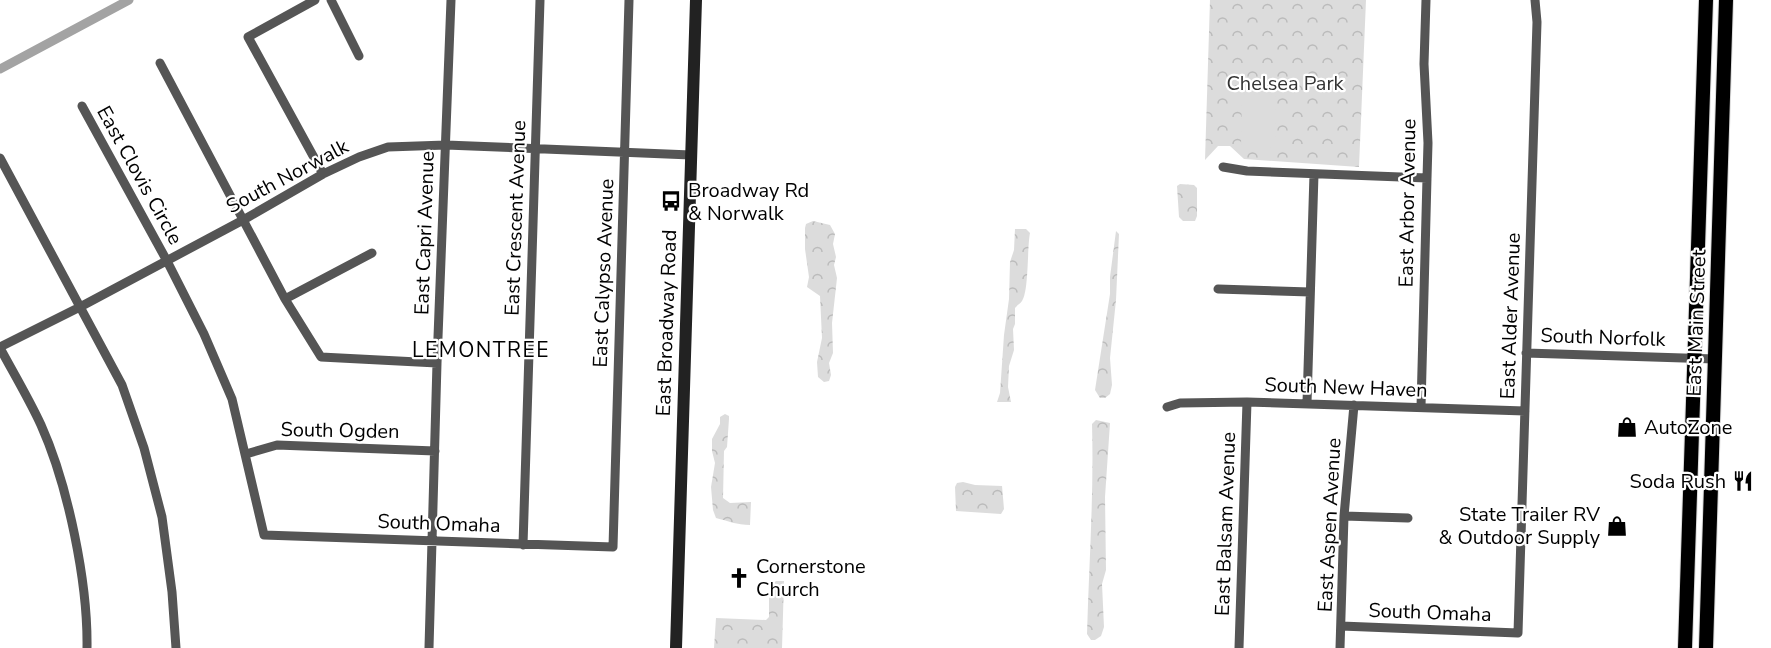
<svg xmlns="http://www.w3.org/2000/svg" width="1771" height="648" viewBox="0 0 1771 648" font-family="'Nunito Sans',sans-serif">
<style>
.park{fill:url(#park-crowns)}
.pitch{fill:#dcdcdc}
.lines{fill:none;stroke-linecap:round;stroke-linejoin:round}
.canal{stroke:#a3a3a3;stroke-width:9}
.primary-casing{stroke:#dbdbdb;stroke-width:16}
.street{stroke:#555;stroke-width:9}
.secondary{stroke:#222;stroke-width:12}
.primary{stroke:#000;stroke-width:14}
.labels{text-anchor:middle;stroke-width:4.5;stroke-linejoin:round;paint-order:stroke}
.park-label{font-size:20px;fill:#333;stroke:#fff}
.street-label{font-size:20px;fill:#000;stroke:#fff}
.poi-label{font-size:20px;fill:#000;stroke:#fff;text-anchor:start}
.neighbourhood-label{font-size:21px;letter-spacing:1.5px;fill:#000;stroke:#fff}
</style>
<defs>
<pattern id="park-crowns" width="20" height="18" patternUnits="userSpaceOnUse" patternTransform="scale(1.5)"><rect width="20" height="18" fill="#dcdcdc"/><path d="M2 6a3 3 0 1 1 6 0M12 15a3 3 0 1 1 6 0" fill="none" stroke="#bbb"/></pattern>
</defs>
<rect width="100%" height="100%" fill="#fff"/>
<path class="park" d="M 1210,0 L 1366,0 L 1359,167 L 1244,159 L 1230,146 L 1218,146 L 1205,160 Z
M 1180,184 L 1194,185 L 1197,188 L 1197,216 L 1195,221 L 1183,221 L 1179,217 L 1177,186 Z
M 813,221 L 830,225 L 835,234 L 833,244 L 836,257 L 834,265 L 837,278 L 832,323 L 833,353 L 829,363 L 831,375 L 829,381 L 824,382 L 818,377 L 817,362 L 822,338 L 820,296 L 807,287 L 809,277 L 805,249 L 805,228 L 806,224 Z
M 1015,229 L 1026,229 L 1030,233 C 1027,248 1029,291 1022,301 C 1020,304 1017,305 1015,308 L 1015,324 L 1013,329 L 1014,350 L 1009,366 L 1008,387 L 1011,402 L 997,402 L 1000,393 L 1004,335 L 1009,299 L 1010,262 L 1014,250 Z
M 1116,231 L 1119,234 L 1116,300 L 1110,358 L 1112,385 L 1110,394 L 1105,398 L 1100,398 L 1095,390 L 1110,294 L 1110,277 Z
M 725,414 L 729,416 L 729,419 L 727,447 L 724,451 L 723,498 L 730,503 L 751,502 L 750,525 C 737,525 728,521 716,518 L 713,510 L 711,487 L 715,463 L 712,451 L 712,439 L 720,424 L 720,417 Z
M 1096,420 L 1110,423 L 1105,497 L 1106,570 L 1102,584 L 1104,627 L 1101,636 L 1095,640 L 1091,640 L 1087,634 C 1089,564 1094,494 1092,424 Z
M 963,482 L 975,485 L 1002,486 L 1004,509 L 1001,514 L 956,511 L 955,487 L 957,483 Z
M 776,581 L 784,581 L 782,648 L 714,648 L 716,618 L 766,620 L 769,617 L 769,587 Z"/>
<path class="pitch" d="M 1242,94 L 1276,95 L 1275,148 L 1241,146 Z"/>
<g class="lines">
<path class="canal" d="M 0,69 L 129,0"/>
<g class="primary-casing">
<path id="primary" d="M 1685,648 L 1706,0
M 1706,648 L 1726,0"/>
</g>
<path class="street" d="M 315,0 L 248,37 L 323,174
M 331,0 L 359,56
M 160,63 L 285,299 L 321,357 L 437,363
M 82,106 L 167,261 L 204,334 L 232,399 L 264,535 L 613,547 L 629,0
M 0,158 L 122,385 L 144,448 L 162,517 L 172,592 L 176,648
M 1223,167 L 1247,171 L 1427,178
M 1218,289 L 1310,292
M 285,299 L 372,253
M 0,347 L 80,307 L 245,219 L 323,174 L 359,157 L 388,147 L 446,145 L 691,155
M 0,348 C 14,374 29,399 41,425 C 68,485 88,583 87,648
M 1526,353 L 1715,359
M 1307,403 L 1314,174
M 1167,407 L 1180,403 L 1247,402 L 1525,411
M 1421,407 L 1427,178 L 1428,143 L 1424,64 L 1426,0
M 246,454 L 277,445 L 435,451
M 1344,516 L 1408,518
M 523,545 L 540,0
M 1341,626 L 1518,633 L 1537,22 L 1535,0
M 429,648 L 437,363 L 451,0
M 1239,648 L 1247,402
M 1340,648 L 1344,516 L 1354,405"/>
<path class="secondary" d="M 676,648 L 696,0"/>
<use href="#primary" class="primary"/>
</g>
<defs>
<g id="bus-bare" transform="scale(1.62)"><path d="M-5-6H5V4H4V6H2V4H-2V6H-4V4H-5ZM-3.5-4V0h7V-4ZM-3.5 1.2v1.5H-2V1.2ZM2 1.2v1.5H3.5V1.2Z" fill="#000" stroke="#fff" stroke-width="2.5" paint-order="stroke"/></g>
<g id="shop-bare" transform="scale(1.62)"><path d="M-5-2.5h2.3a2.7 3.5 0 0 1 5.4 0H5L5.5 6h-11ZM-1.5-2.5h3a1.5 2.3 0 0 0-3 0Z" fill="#000" stroke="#fff" stroke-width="2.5" paint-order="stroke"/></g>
<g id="restaurant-bare" transform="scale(1.62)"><path d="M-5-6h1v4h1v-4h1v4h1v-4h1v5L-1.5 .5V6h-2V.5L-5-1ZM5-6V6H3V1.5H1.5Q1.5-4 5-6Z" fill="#000" stroke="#fff" stroke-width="2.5" paint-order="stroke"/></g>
<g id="church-bare" transform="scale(1.62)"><path d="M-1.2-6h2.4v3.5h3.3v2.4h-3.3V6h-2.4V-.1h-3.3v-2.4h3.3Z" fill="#000" stroke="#fff" stroke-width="2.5" paint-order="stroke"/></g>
</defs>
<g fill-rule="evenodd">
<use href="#bus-bare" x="671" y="201"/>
<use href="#shop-bare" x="1627" y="427"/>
<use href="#restaurant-bare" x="1743" y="481"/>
<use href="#shop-bare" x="1617" y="526"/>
<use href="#church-bare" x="739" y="578"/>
</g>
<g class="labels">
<g class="park-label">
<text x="1285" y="90">Chelsea Park</text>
</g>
<g class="street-label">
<text transform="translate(140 175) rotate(61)" y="7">East Clovis Circle</text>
<text transform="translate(287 176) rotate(-28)" y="7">South Norwalk</text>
<text transform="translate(1407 203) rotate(-89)" y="7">East Arbor Avenue</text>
<text transform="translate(515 218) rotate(-88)" y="7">East Crescent Avenue</text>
<text transform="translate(424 233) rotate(-88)" y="7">East Capri Avenue</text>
<text transform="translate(603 273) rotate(-88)" y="7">East Calypso Avenue</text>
<text transform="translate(1510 316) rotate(-88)" y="7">East Alder Avenue</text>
<text transform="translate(666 323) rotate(-88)" y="7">East Broadway Road</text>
<text transform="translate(1696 323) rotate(-88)" y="7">East Main Street</text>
<text transform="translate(1603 337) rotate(2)" y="7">South Norfolk</text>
<text transform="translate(1346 387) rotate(2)" y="7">South New Haven</text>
<text transform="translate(340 430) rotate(1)" y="7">South Ogden</text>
<text transform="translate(439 523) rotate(2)" y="7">South Omaha</text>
<text transform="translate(1225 524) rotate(-88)" y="7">East Balsam Avenue</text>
<text transform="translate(1329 525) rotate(-87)" y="7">East Aspen Avenue</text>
<text transform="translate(1430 612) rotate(2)" y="7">South Omaha</text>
</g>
<g class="poi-label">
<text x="688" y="197">Broadway Rd<tspan x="688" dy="23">&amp; Norwalk</tspan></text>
<text x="1644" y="434">AutoZone</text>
<text x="1726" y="488" text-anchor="end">Soda Rush</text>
<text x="1600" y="521" text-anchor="end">State Trailer RV<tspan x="1600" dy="23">&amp; Outdoor Supply</tspan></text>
<text x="756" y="573">Cornerstone<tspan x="756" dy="23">Church</tspan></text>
</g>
<g class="neighbourhood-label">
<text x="481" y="357">LEMONTREE</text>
</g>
</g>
</svg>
